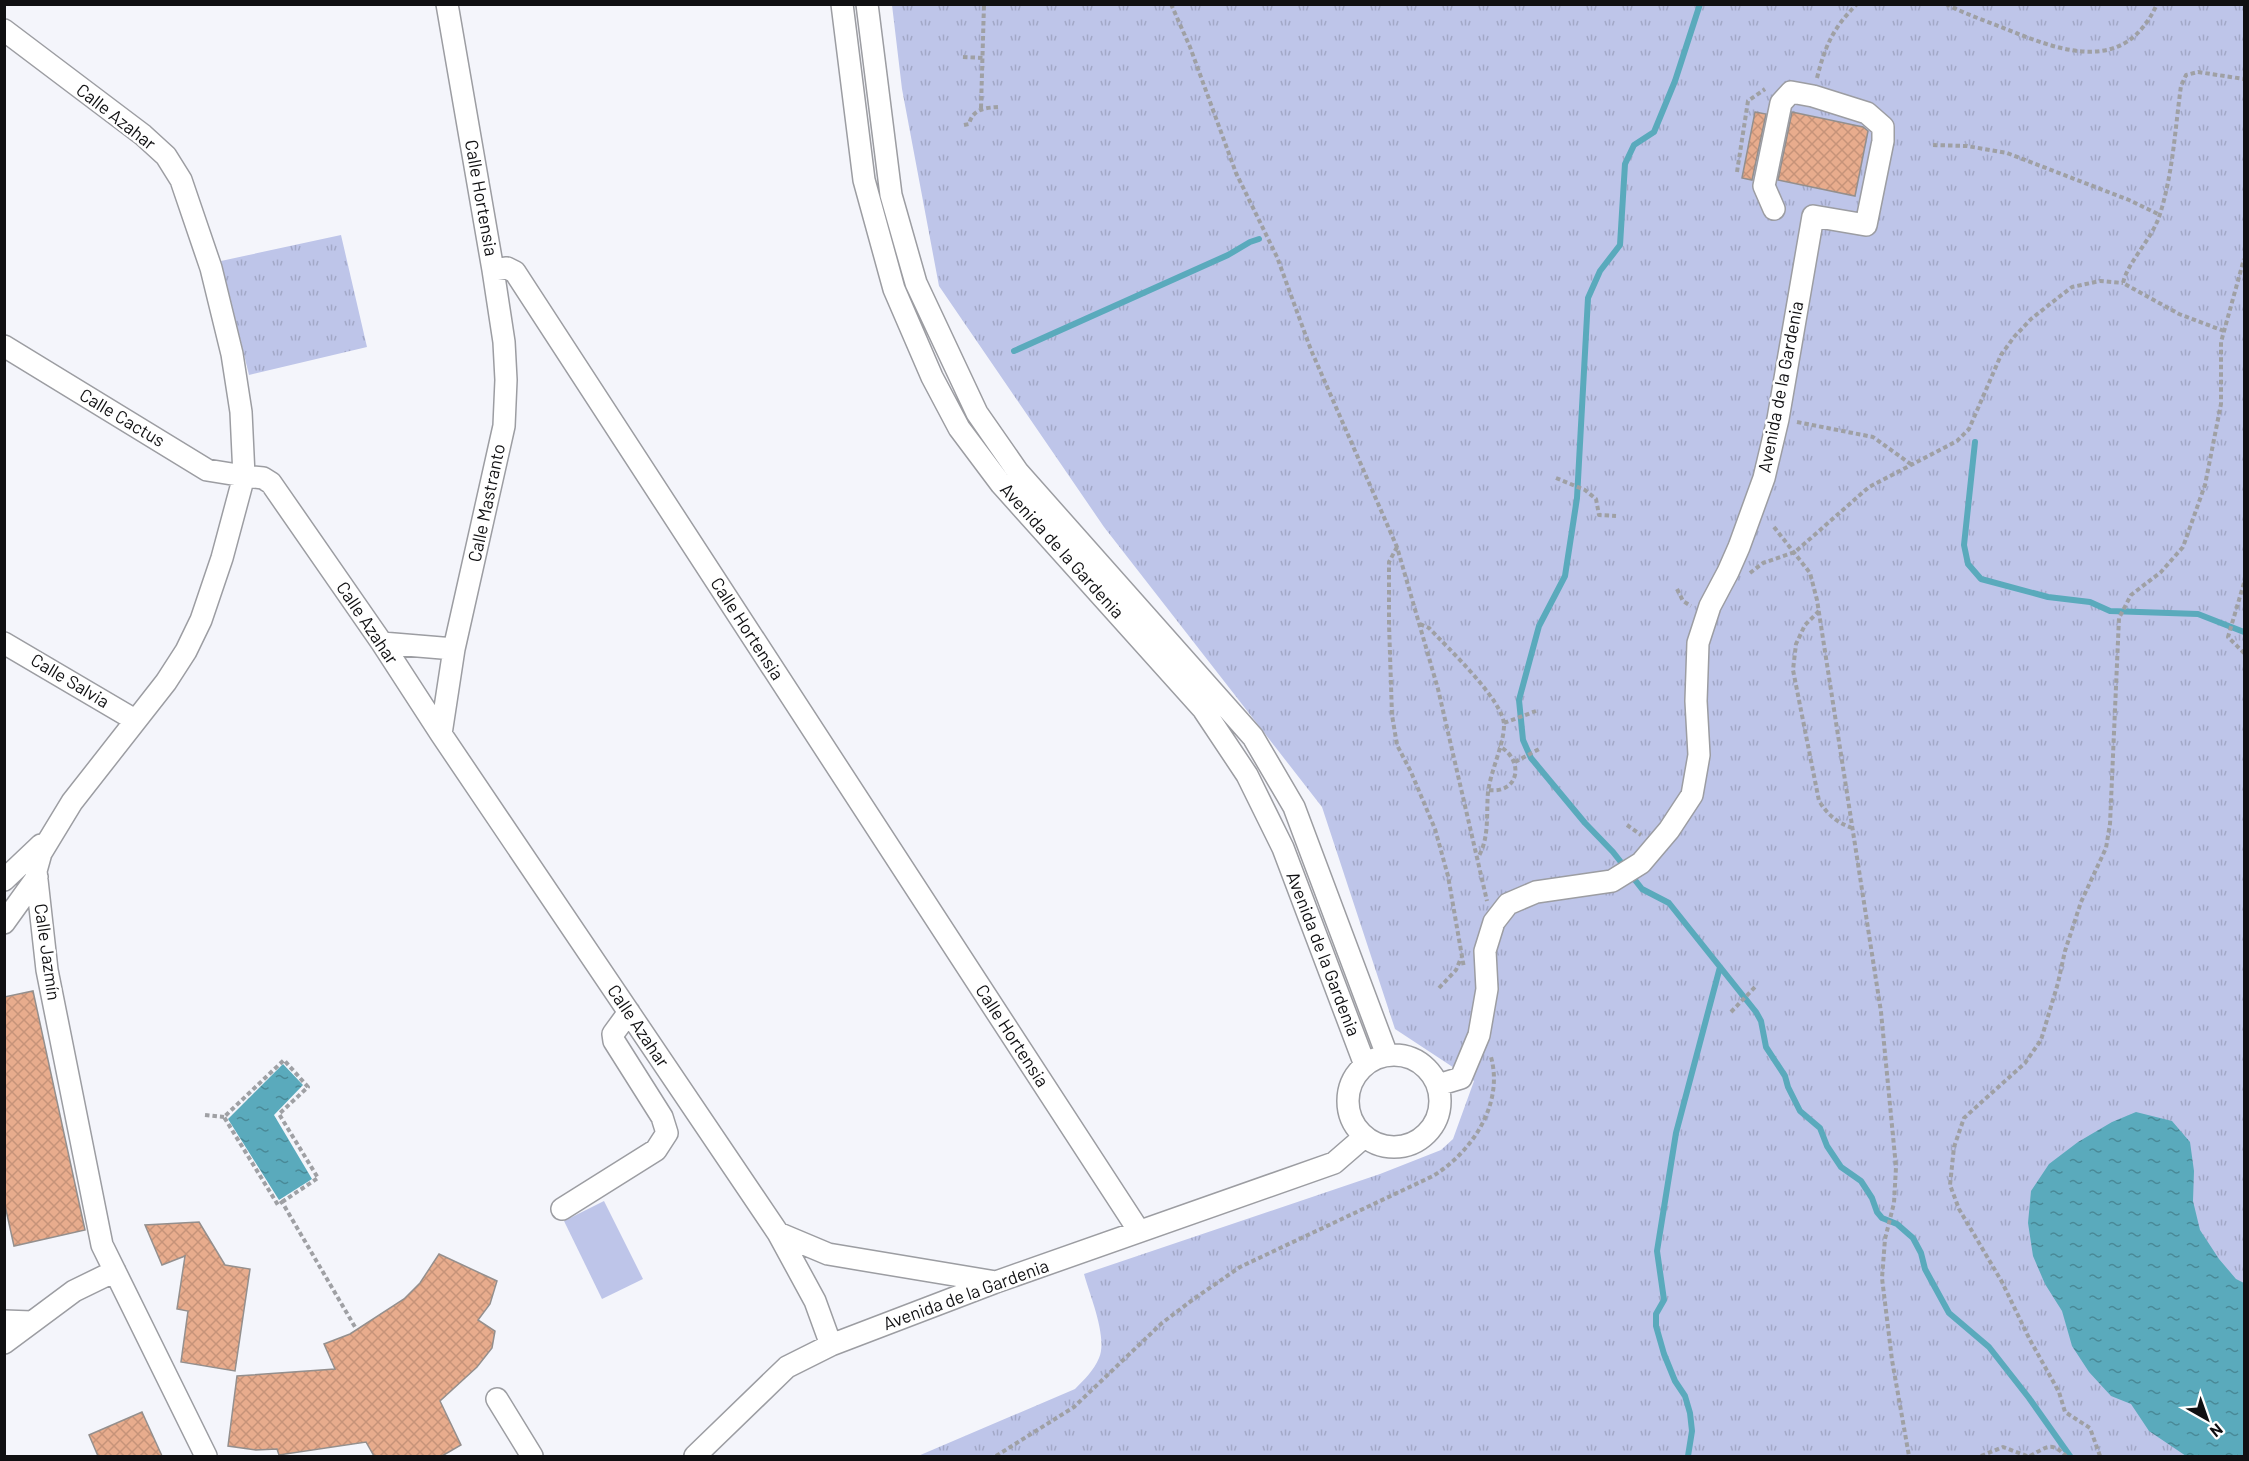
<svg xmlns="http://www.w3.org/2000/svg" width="2249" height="1461" viewBox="0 0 2249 1461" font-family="Barlow,sans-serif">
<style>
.grass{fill:url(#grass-tufts)}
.park{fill:#bec5e9}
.water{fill:url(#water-ripples)}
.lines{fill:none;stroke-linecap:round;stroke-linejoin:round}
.stream{stroke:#5aaabc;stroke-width:6}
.building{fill:url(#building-cross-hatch);stroke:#948f8d;stroke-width:1.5}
.minor-casing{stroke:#9c9da2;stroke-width:24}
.path{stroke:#9fa0a4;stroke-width:4;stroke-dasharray:4.5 3;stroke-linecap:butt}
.minor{stroke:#fff;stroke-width:21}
.labels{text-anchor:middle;stroke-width:5;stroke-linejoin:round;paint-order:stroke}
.street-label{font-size:18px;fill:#101012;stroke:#fff}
</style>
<defs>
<pattern id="grass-tufts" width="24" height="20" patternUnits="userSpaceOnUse" patternTransform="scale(1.5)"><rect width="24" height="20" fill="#bec5e9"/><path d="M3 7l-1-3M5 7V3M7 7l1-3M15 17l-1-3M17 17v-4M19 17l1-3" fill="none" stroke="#a2a8c7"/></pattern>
<pattern id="water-ripples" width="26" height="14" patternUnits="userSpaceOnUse" patternTransform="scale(1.5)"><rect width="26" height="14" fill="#5aaabc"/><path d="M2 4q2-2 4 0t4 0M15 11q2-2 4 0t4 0" fill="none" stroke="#498997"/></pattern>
<pattern id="building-cross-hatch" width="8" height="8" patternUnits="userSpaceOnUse" patternTransform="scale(1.5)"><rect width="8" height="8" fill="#e8ac8d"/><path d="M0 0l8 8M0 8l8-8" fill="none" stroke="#c69379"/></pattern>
</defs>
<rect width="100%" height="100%" fill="#f4f5fb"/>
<path class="grass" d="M 892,5 L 2244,5 L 2244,1456 L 918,1456 L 1075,1389 C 1084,1380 1094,1370 1099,1358 C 1108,1338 1090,1296 1084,1274 L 1380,1174 L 1441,1150 L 1453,1139 L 1474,1081 L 1395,1029 L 1322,807 L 1104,527 L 939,286 L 902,89 Z
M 341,235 L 367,347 L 249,375 L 221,261 Z"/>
<path class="park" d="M 604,1201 L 643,1279 L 602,1299 L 564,1221 Z"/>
<path class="water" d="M 283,1064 L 303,1085 L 274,1115 L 312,1179 L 279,1200 L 228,1119 Z
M 2136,1112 L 2172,1121 L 2190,1142 L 2194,1171 L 2193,1201 L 2200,1230 L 2219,1259 L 2236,1279 L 2244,1283 L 2244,1456 L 2186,1456 L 2149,1431 L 2131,1404 L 2111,1396 L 2089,1372 L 2072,1346 L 2062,1311 L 2045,1284 L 2033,1256 L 2028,1223 L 2031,1191 L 2049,1164 L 2078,1142 L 2112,1122 Z"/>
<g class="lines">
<path class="stream" d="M 1700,4 L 1675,81 L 1654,132 L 1634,145 L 1625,164 L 1620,245 L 1600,271 L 1588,298 L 1577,498 L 1565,576 L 1539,626 L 1519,700 L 1523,740 L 1531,758 L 1585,823 L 1613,852 L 1642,889 L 1669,903 L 1756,1012 L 1761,1021 L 1766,1047 L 1785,1076 L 1788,1087 L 1800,1111 L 1820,1128 L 1827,1146 L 1841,1167 L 1861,1181 L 1872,1198 L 1877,1212 L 1882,1218 L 1897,1224 L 1913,1238 L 1921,1253 L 1925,1269 L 1949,1313 L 1989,1347 L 2029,1398 L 2070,1456
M 1014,351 L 1228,255 L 1250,242 L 1259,239
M 1975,442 L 1964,545 L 1968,564 L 1981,579 L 2048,597 L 2090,602 L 2110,611 L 2198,614 L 2244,632
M 1688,1456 L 1692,1431 L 1690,1413 L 1685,1396 L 1675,1381 L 1664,1354 L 1656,1326 L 1656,1314 L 1664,1300 L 1657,1251 L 1676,1133 L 1720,967"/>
</g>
<path class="building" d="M 1755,112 L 1766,114 L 1752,180 L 1742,178 Z
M 1792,112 L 1863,127 L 1868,131 L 1855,196 L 1778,180 Z
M 33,991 L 85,1230 L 14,1246 L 4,1201 L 4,997 Z
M 199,1222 L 225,1265 L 250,1269 L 235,1371 L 181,1362 L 188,1311 L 177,1309 L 185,1256 L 162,1265 L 145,1225 Z
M 439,1254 L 497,1281 L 490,1304 L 478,1320 L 495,1331 L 492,1348 L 477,1367 L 440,1401 L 461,1445 L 442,1456 L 374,1456 L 366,1442 L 279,1455 L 277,1449 L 256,1450 L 228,1446 L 237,1376 L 335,1369 L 324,1344 L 350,1334 L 404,1299 L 420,1283 Z
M 142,1412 L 162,1456 L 98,1456 L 89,1435 Z"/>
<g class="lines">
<g class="minor-casing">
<path id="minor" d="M 842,4 L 864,180 L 894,289 L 932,377 L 959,428 L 1001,484 L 1203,709 L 1247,775 L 1283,848 L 1365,1065
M 867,4 L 891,195 L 916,283 L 977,413 L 1018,472 L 1253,737 L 1294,807 L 1387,1055
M 4,30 L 143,135 L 166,156 L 181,180 L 211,268 L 232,354 L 241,412 L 244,476 L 263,478 L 271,483 L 382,643 L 441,734 L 778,1233 L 815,1301 L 831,1345
M 493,270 L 507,268 L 515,272 L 1139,1231
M 4,346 L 207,470 L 244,476 L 222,558 L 201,620 L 186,651 L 166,682 L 72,802 L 41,853 L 36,871 L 47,970 L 102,1245 L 206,1456
M 4,643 L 135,720
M 382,643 L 454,649
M 441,734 L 454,649 L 504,426 L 506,380 L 504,342 L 493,270 L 447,4
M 4,880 L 41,845
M 4,923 L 37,877
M1348 1101a46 46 0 1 1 92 0a46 46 0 1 1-92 0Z
M 1438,1085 L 1461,1078 L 1479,1035 L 1487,989 L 1485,951 L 1494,922 L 1508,904 L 1536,892 L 1612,881 L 1641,863 L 1669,830 L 1692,795 L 1699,755 L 1696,701 L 1698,643 L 1710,606 L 1728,572 L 1739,547 L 1764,478 L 1778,419 L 1813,216 L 1866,225 L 1883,141 L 1883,127 L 1867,113 L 1813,96 L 1791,92 L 1781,103 L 1764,186 L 1774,209
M 562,1209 L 656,1150 L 667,1133 L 662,1117 L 614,1041 L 613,1034 L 629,1012
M 778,1233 L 828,1254 L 996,1282
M 4,1321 L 32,1322
M 4,1343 L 74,1291 L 115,1271
M 497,1399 L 532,1456
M 695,1456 L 787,1367 L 831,1345 L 996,1282 L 1334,1163 L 1364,1137"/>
</g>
<path class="path" d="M 1171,4 L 1190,47 L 1236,173 L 1277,257 L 1311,350 L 1397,547 L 1438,689 L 1487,901
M 1946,4 C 1965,14 1986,21 2006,29 C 2063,52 2125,75 2157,4
M 963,57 L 983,58
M 1817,78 C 1825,46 1833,28 1857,4
M 981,108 L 984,4
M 964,125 L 969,124 C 973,109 984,108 998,107
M 1933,145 L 1967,146 L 2007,153 L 2129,200 L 2160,215
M 1737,172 L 1748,101 L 1765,89
M 2224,331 L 2179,314 L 2123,283 C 2128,261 2152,240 2160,214 C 2173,173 2175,129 2181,86 L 2186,75 L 2198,72 L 2244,79
M 1797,422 L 1873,437 L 1912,465
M 1556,478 L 1585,490 L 1596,499 L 1599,515 L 1616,516
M 1774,527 L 1810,573 L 1817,600 L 1881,1012 L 1896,1167 L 1894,1203 L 1885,1239 L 1882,1278 L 1892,1360 L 1909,1456
M 1397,547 L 1389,562 L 1389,624 L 1392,715 L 1397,745 L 1411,772 L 1435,829 L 1448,876 L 1464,968
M 1750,573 L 1763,563 L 1795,552 L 1869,487 L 1957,441 L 1969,429 L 2001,355 L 2014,337 L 2031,319 L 2059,297 L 2072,287 L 2100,281 L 2123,283
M 2244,583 L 2228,637 L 2244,653
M 1677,589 L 1683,601 L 1691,606
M 1819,611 L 1805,625 L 1796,644 L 1793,670 L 1819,801 C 1828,815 1836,822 1852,828
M 1420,624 L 1429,628 C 1447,647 1504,701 1504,725 C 1504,744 1491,770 1488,792 C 1486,815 1490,839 1477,859
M 1504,723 L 1536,711
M 1515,762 L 1541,748
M 1489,790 C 1519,794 1525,760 1499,746
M 1627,825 L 1641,835
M 1439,988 L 1456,970 L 1461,958
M 1731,1012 L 1755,987
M 205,1115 L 224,1117
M 282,1202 L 318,1178 L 279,1114 L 308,1087 L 284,1060 L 224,1117 L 278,1205 L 282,1202 L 355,1327
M 996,1456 L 1074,1407 L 1162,1323 L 1195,1298 L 1240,1267 L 1433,1176 C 1472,1152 1504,1104 1491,1057
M 1981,1456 L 2003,1447 L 2027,1456
M 2030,1456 C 2047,1447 2051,1441 2066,1456
M 2100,1456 L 2090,1428 L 2065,1412 L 2059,1392 L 2030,1340 L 2002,1282 L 1959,1209 L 1950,1185 L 1954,1147 L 1964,1118 L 2025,1063 L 2041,1040 L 2058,983 L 2065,951 L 2081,902 L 2106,848 L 2110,824 L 2119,618 L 2131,595 L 2161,572 L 2183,547 L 2205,485 L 2221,404 L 2221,342 L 2244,259"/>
<use href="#minor" class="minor"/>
</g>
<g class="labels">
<g class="street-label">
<text transform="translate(116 117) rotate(38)" y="6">Calle Azahar</text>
<text transform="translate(481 198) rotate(80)" y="6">Calle Hortensia</text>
<text transform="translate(1781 387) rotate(-79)" y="6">Avenida de la Gardenia</text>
<text transform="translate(122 418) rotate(31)" y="6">Calle Cactus</text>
<text transform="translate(487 503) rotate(-78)" y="6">Calle Mastranto</text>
<text transform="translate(1062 551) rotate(48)" y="6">Avenida de la Gardenia</text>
<text transform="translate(367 623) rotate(56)" y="6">Calle Azahar</text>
<text transform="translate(747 629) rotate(57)" y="6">Calle Hortensia</text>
<text transform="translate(70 681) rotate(31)" y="6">Calle Salvia</text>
<text transform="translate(47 952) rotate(82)" y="6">Calle Jazmín</text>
<text transform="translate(1323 954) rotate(69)" y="6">Avenida de la Gardenia</text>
<text transform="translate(638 1026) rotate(56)" y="6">Calle Azahar</text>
<text transform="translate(1012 1036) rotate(57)" y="6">Calle Hortensia</text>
<text transform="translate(966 1295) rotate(-20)" y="6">Avenida de la Gardenia</text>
</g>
</g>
<rect width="2249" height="1461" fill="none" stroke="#101012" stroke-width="12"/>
<g transform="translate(2207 1419) rotate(140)" stroke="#ffffff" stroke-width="4.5" paint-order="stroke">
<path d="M0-4.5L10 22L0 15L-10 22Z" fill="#101012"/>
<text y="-9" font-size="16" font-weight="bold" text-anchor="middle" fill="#101012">N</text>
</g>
</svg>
